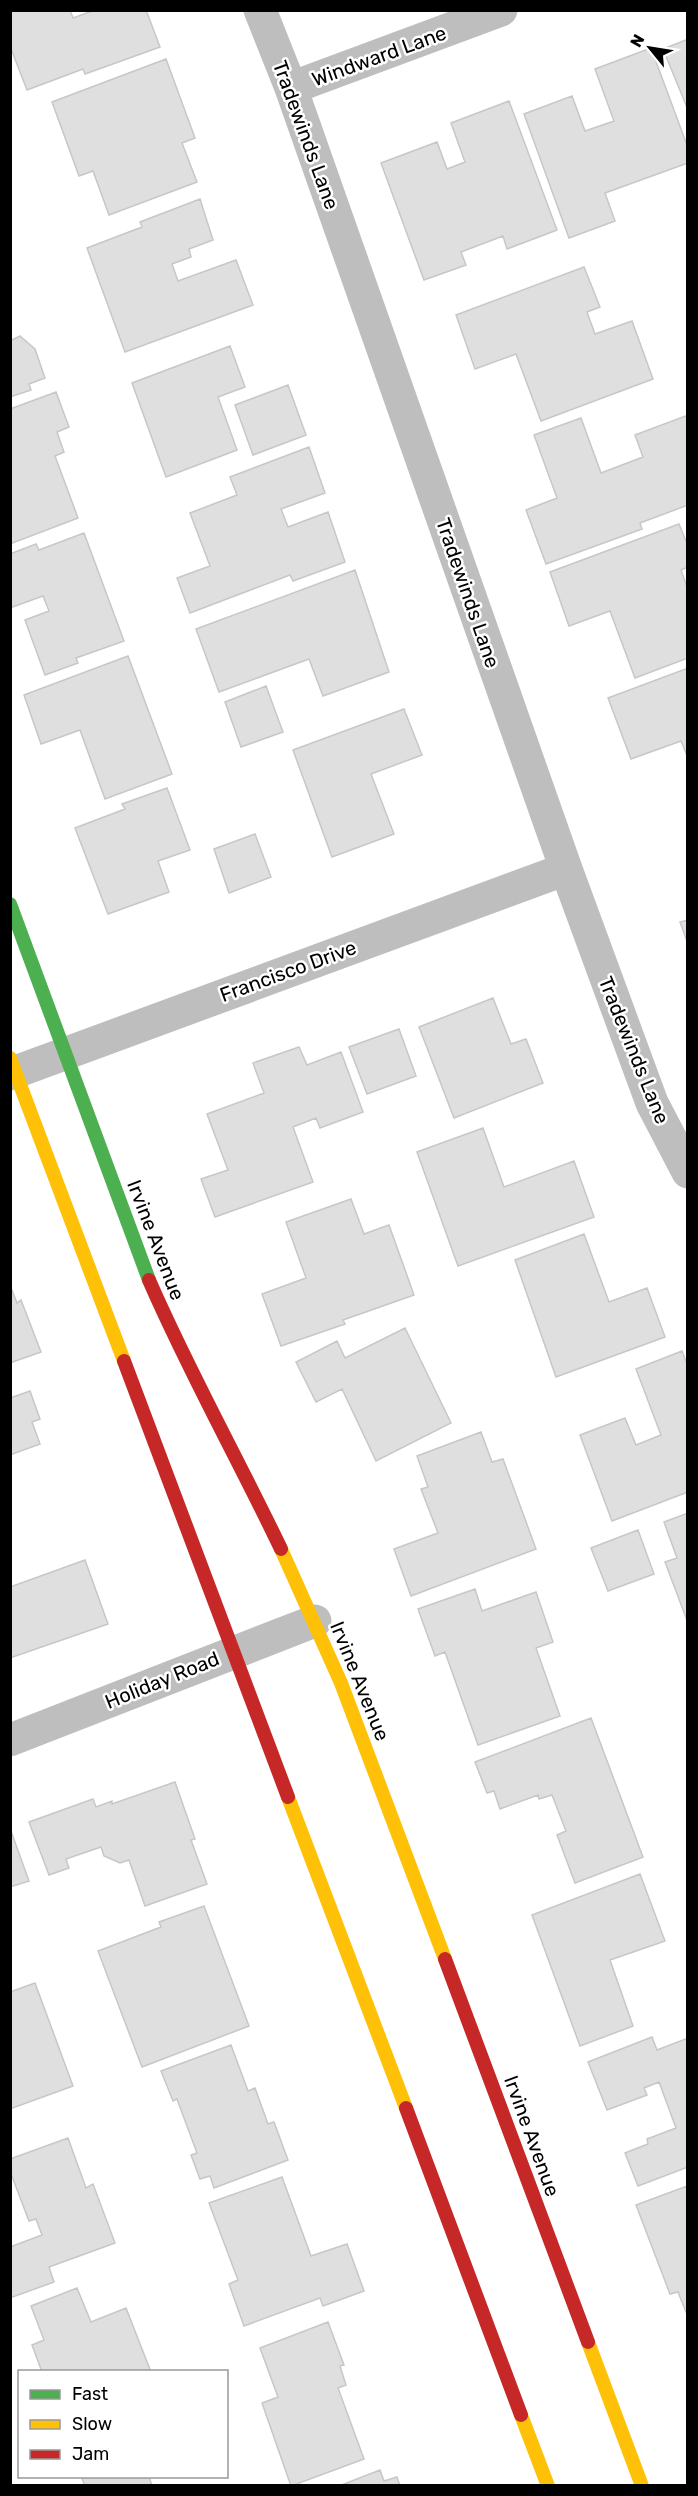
<svg xmlns="http://www.w3.org/2000/svg" width="698" height="2496" viewBox="0 0 698 2496" font-family="Rubik,sans-serif">
<style>
.building{fill:#dfdfdf;stroke:#c7c7c7;stroke-width:1.5}
.lines{fill:none;stroke-linecap:round;stroke-linejoin:round}
.street{stroke:#bebebe;stroke-width:33}
.fast{stroke:#4caf50;stroke-width:14}
.slow{stroke:#ffc107;stroke-width:14}
.jam{stroke:#c62828;stroke-width:14}
.labels{text-anchor:middle;stroke-width:5;stroke-linejoin:round;paint-order:stroke}
.street-label{font-size:20px;fill:#000;stroke:#fff}
</style>
<rect width="100%" height="100%" fill="#fff"/>
<path class="building" d="M 10,10 L 70,10 L 73,18 L 95,10 L 146,10 L 160,47 L 85,74 L 83,69 L 27,90 L 10,46 Z
M 688,39 L 688,110 L 663,49 Z
M 651,48 L 688,148 L 688,163 L 605,193 L 615,221 L 569,238 L 524,114 L 572,96 L 585,131 L 614,121 L 595,69 Z
M 166,59 L 195,138 L 182,143 L 197,182 L 109,215 L 93,171 L 79,176 L 52,102 Z
M 509,101 L 557,230 L 507,249 L 503,236 L 461,252 L 466,265 L 424,280 L 381,163 L 437,142 L 447,169 L 465,162 L 451,123 Z
M 200,199 L 213,240 L 189,249 L 191,257 L 172,264 L 178,281 L 236,260 L 253,305 L 125,352 L 87,248 L 142,227 L 140,222 Z
M 584,267 L 600,307 L 587,312 L 595,334 L 632,321 L 653,379 L 541,421 L 516,354 L 475,369 L 456,315 Z
M 20,336 L 35,349 L 45,378 L 29,384 L 31,390 L 10,397 L 10,337 L 12,340 Z
M 230,346 L 245,387 L 218,397 L 237,450 L 166,477 L 132,383 Z
M 288,385 L 306,435 L 253,455 L 235,405 Z
M 56,392 L 69,427 L 57,432 L 64,452 L 55,456 L 78,518 L 10,544 L 10,409 Z
M 688,415 L 688,505 L 640,523 L 642,529 L 546,564 L 526,510 L 557,498 L 534,435 L 581,418 L 601,473 L 643,457 L 635,435 Z
M 309,447 L 325,493 L 281,509 L 288,527 L 328,512 L 345,562 L 293,581 L 290,575 L 190,613 L 177,578 L 210,566 L 190,513 L 237,495 L 230,477 Z
M 679,524 L 688,546 L 688,567 L 681,570 L 688,590 L 688,658 L 635,678 L 610,611 L 569,626 L 550,572 Z
M 84,533 L 124,641 L 76,658 L 78,663 L 45,675 L 25,620 L 49,611 L 43,596 L 10,608 L 10,554 L 36,544 L 39,550 Z
M 355,570 L 389,672 L 323,696 L 309,659 L 219,692 L 196,629 Z
M 128,656 L 172,774 L 105,799 L 80,730 L 41,744 L 24,695 Z
M 688,668 L 688,758 L 681,741 L 631,759 L 608,698 Z
M 266,686 L 283,732 L 241,747 L 225,702 Z
M 404,709 L 422,755 L 371,774 L 394,834 L 332,857 L 293,750 Z
M 167,788 L 190,850 L 158,861 L 169,892 L 108,914 L 75,828 L 125,809 L 122,804 Z
M 255,834 L 271,877 L 229,893 L 214,849 Z
M 688,920 L 688,944 L 680,922 Z
M 493,998 L 511,1044 L 526,1039 L 543,1083 L 454,1118 L 419,1027 Z
M 399,1029 L 416,1076 L 367,1094 L 349,1047 Z
M 299,1047 L 307,1065 L 341,1052 L 363,1112 L 320,1128 L 316,1118 L 293,1127 L 313,1182 L 215,1217 L 201,1179 L 228,1170 L 207,1114 L 264,1093 L 253,1063 Z
M 483,1128 L 504,1187 L 574,1161 L 594,1217 L 458,1266 L 417,1152 Z
M 351,1199 L 364,1234 L 389,1225 L 414,1295 L 343,1320 L 345,1324 L 281,1346 L 262,1294 L 306,1278 L 286,1222 Z
M 584,1234 L 609,1302 L 647,1288 L 665,1337 L 556,1377 L 515,1260 Z
M 10,1285 L 17,1303 L 21,1300 L 41,1352 L 10,1363 Z
M 405,1328 L 451,1423 L 376,1461 L 342,1389 L 316,1402 L 296,1362 L 337,1341 L 345,1358 Z
M 682,1351 L 688,1367 L 688,1492 L 612,1521 L 580,1435 L 625,1418 L 636,1445 L 661,1435 L 636,1369 Z
M 30,1391 L 40,1419 L 32,1422 L 40,1444 L 10,1455 L 10,1398 Z
M 481,1432 L 492,1462 L 503,1459 L 536,1549 L 411,1596 L 394,1549 L 438,1533 L 421,1489 L 428,1487 L 417,1456 Z
M 688,1513 L 688,1623 L 665,1562 L 677,1558 L 664,1522 Z
M 638,1530 L 654,1574 L 608,1591 L 591,1548 Z
M 85,1560 L 108,1624 L 10,1658 L 10,1587 Z
M 475,1589 L 482,1611 L 536,1592 L 553,1642 L 536,1648 L 560,1716 L 478,1745 L 445,1652 L 435,1656 L 418,1609 Z
M 591,1718 L 643,1857 L 575,1883 L 557,1835 L 566,1831 L 552,1795 L 539,1799 L 538,1795 L 500,1809 L 494,1791 L 487,1793 L 475,1762 Z
M 175,1782 L 195,1839 L 191,1840 L 207,1884 L 145,1906 L 129,1860 L 120,1863 L 104,1856 L 101,1847 L 66,1859 L 69,1868 L 49,1875 L 29,1822 L 93,1799 L 96,1807 L 112,1801 L 112,1804 Z
M 11,1831 L 29,1881 L 10,1887 L 10,1831 Z
M 640,1874 L 665,1941 L 610,1960 L 633,2026 L 580,2046 L 532,1915 Z
M 204,1906 L 249,2026 L 142,2067 L 98,1951 L 161,1927 L 159,1922 Z
M 35,1983 L 73,2086 L 10,2109 L 10,1992 Z
M 652,2037 L 657,2050 L 688,2038 L 688,2167 L 638,2186 L 625,2153 L 648,2144 L 647,2139 L 676,2128 L 659,2082 L 644,2088 L 647,2095 L 607,2110 L 588,2062 Z
M 231,2045 L 248,2091 L 255,2088 L 268,2124 L 274,2122 L 288,2160 L 214,2188 L 210,2176 L 200,2179 L 191,2155 L 197,2153 L 177,2099 L 173,2101 L 161,2071 Z
M 68,2138 L 86,2188 L 93,2184 L 115,2243 L 49,2267 L 54,2282 L 10,2298 L 10,2247 L 42,2235 L 36,2219 L 29,2221 L 10,2171 L 10,2159 Z
M 282,2177 L 311,2256 L 347,2244 L 364,2291 L 323,2306 L 320,2298 L 244,2326 L 229,2284 L 238,2280 L 209,2203 Z
M 687,2186 L 688,2311 L 686,2312 L 678,2292 L 670,2294 L 636,2205 Z
M 77,2288 L 91,2322 L 126,2308 L 151,2372 L 42,2372 L 32,2345 L 44,2340 L 31,2306 Z
M 328,2322 L 344,2365 L 340,2366 L 346,2385 L 338,2388 L 364,2459 L 291,2486 L 262,2403 L 278,2397 L 260,2348 Z
M 380,2470 L 384,2481 L 397,2477 L 400,2486 L 339,2486 Z
M 81,2476 L 149,2476 L 152,2486 L 85,2486 Z"/>
<g class="lines">
<path class="street" d="M 260,10 L 291,88 L 566,869 L 652,1103 L 688,1172
M 291,88 L 501,10
M 10,1074 L 566,869
M 10,1740 L 315,1621"/>
<path class="fast" d="M 10,904 L 149,1280"/>
<path class="slow" d="M 10,1058 L 124,1361
M 281,1549 L 341,1683 L 445,1959
M 288,1797 L 406,2108
M 588,2342 L 642,2486
M 521,2415 L 548,2486"/>
<path class="jam" d="M 149,1280 C 189,1372 238,1459 281,1549
M 124,1361 L 288,1797
M 445,1959 L 588,2342
M 406,2108 L 521,2415"/>
</g>
<g class="labels">
<g class="street-label">
<text transform="translate(379 56) rotate(-20)" y="7">Windward Lane</text>
<text transform="translate(306 135) rotate(70)" y="7">Tradewinds Lane</text>
<text transform="translate(468 593) rotate(71)" y="7">Tradewinds Lane</text>
<text transform="translate(288 971) rotate(-20)" y="7">Francisco Drive</text>
<text transform="translate(634 1050) rotate(68)" y="7">Tradewinds Lane</text>
<text transform="translate(156 1240) rotate(69)" y="7">Irvine Avenue</text>
<text transform="translate(162 1680) rotate(-22)" y="7">Holiday Road</text>
<text transform="translate(360 1681) rotate(68)" y="7">Irvine Avenue</text>
<text transform="translate(532 2136) rotate(70)" y="7">Irvine Avenue</text>
</g>
</g>
<rect width="698" height="2496" fill="none" stroke="#000000" stroke-width="24"/>
<rect x="18" y="2370" width="210" height="108" fill="#ffffff" stroke="#999999" stroke-width="1.5"/>
<rect x="30" y="2390" width="30" height="9" fill="#4caf50" stroke="#999999" stroke-width="1.5"/>
<text x="72" y="2400" font-size="18" fill="#000000">Fast</text>
<rect x="30" y="2420" width="30" height="9" fill="#ffc107" stroke="#999999" stroke-width="1.5"/>
<text x="72" y="2430" font-size="18" fill="#000000">Slow</text>
<rect x="30" y="2450" width="30" height="9" fill="#c62828" stroke="#999999" stroke-width="1.5"/>
<text x="72" y="2460" font-size="18" fill="#000000">Jam</text>
<g transform="translate(650 48) rotate(300)" stroke="#ffffff" stroke-width="4.5" paint-order="stroke">
<path d="M0-4.5L10 22L0 15L-10 22Z" fill="#000000"/>
<text y="-9" font-size="16" font-weight="bold" text-anchor="middle" fill="#000000">N</text>
</g>
</svg>
